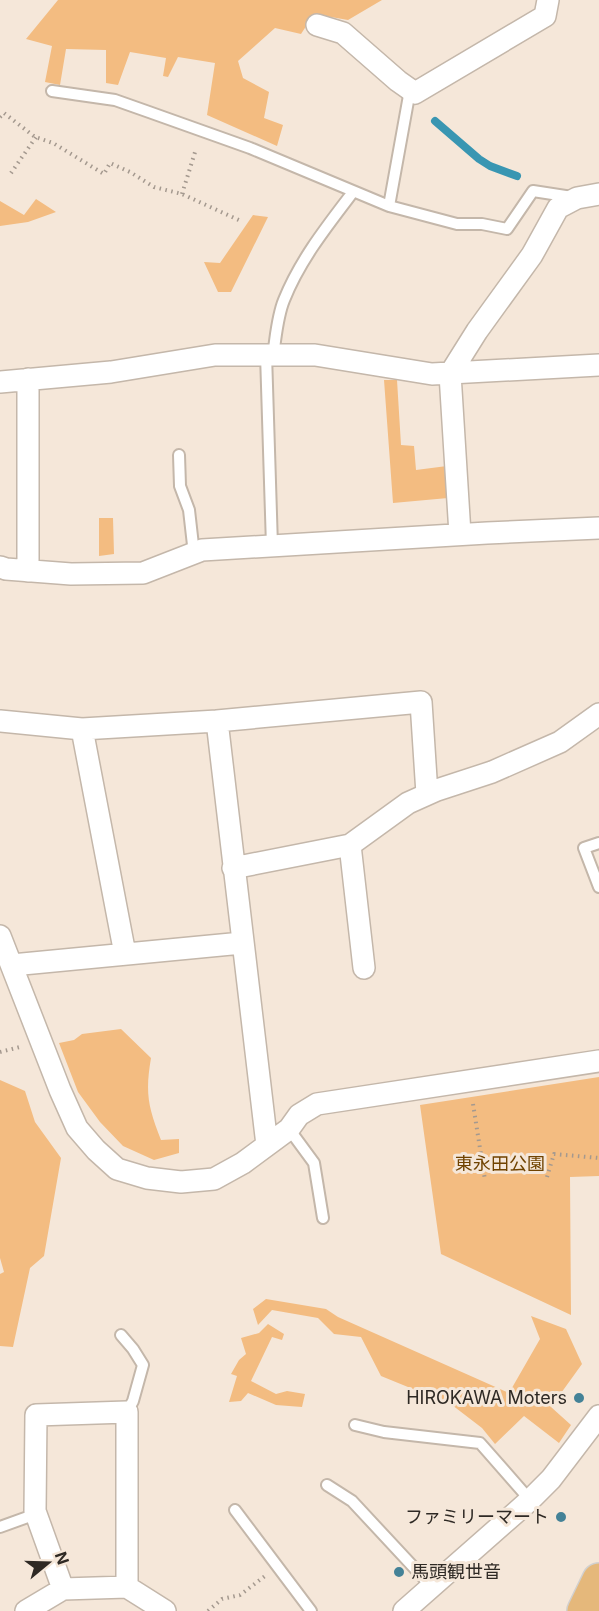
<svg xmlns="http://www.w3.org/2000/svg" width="599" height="1611" viewBox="0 0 599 1611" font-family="Inter,'Noto Sans JP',sans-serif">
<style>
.green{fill:#f3bc81}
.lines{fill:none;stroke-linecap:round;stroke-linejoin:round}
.stream{stroke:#3996b2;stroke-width:8}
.service-casing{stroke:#c4b7aa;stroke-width:14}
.minor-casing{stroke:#c4b7aa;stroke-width:24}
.primary-casing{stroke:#d1d0cf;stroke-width:36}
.path{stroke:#a4998f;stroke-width:4;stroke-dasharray:1.5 4.5;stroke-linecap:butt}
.service{stroke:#fff;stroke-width:10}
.minor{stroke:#fff;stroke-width:21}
.primary{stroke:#e5b87b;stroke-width:33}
.poi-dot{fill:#448297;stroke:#f5e7d9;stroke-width:2}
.labels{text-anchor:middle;stroke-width:6;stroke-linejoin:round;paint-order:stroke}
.park-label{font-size:18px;fill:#704300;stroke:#f5e7d9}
.poi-label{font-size:18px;fill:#2e2924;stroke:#f5e7d9;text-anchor:end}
</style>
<rect width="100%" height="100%" fill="#f5e7d9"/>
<path class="green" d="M 58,0 L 382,0 L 348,20 L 314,14 L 301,34 L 275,28 L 238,61 L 243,78 L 269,92 L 264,118 L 283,125 L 277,146 L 207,115 L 215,63 L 178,57 L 168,77 L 163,76 L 166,58 L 130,52 L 118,85 L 106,83 L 106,50 L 66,49 L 60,85 L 45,82 L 52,46 L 26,39 Z
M 36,199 L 56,212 L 28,222 L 0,226 L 0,201 L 24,215 Z
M 253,215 L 268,217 L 231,292 L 218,292 L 204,262 L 220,263 Z
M 384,380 L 397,380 L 401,445 L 414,446 L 416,470 L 447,466 L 448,498 L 393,503 Z
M 99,518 L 113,518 L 114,554 L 99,556 Z
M 121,1029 L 151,1058 C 145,1093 148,1107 161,1140 L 179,1139 L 179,1153 L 154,1160 L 123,1146 L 100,1122 L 78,1092 L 59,1043 L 74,1040 L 82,1034 Z
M 599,1077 L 599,1176 L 570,1177 L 571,1315 L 441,1254 L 420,1105 Z
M 0,1080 L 25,1091 L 35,1122 L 61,1158 L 44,1256 L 30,1268 L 13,1347 L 0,1346 L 0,1274 L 4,1272 L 0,1258 Z
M 266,1299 L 326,1309 L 338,1317 L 509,1393 L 540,1339 L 531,1316 L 566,1329 L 582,1364 L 551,1407 L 571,1425 L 559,1443 L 524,1416 L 495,1444 L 482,1428 L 452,1405 L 381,1376 L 361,1337 L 334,1334 L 318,1318 L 272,1310 L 258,1325 L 253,1309 Z
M 268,1324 L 284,1334 L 282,1340 L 272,1337 L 251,1381 L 276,1394 L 287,1391 L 305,1394 L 302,1407 L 276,1405 L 248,1393 L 241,1401 L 229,1402 L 237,1376 L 231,1374 L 239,1360 L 246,1354 L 241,1338 L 259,1333 Z"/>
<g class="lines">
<path class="stream" d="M 435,121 L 479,159 L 490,166 L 517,176"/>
<g class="service-casing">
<path id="service" d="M 52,91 L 115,100 L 149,112 L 250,148 L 389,206 L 410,90
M 389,206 L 457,224 L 482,224 L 507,229 L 533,191 L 572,197
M 266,354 L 272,546
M 273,355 C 276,337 277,317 284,300 C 300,260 327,226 353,192
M 179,455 L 180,486 L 189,510 L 194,554
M 599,843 L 584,848 L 599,887
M 289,1129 L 314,1163 L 323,1218
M 121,1335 L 133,1349 L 143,1365 L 133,1401 L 127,1412
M 355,1425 L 384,1432 L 480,1443 L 530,1500
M 327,1485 L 352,1501 L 432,1587
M 235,1510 L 311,1611
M 0,1527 L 36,1514"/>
</g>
<g class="minor-casing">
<path id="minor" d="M 317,25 L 343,33 L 398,81 L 415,93 L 545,16 L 548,0
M 0,382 L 111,372 L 215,355 L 315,355 L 432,374 L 599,365
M 460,534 L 450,374 L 477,331 L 532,255 L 558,208 L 577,198 L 599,194
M 0,567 L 6,569 L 71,574 L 143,573 L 202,550 L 487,533 L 599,528
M 28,571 L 28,379
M 0,721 L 82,729 L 217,721 L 421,702 L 427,794
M 217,721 L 267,1145
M 82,729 L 125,954
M 350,845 L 364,968
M 233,868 L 350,845 L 408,803 L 437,790 L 492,772 L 560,742 L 599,714
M 0,936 L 60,1090 L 77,1128 L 96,1150 L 117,1169 L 147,1178 L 181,1182 L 214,1179 L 243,1163 L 289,1129 L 299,1115 L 317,1104 L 599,1061
M 12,965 L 242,943
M 63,1589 L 127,1587
M 26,1611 L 63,1589 L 35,1511 L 36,1415 L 127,1412 L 127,1587 L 165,1611
M 404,1611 L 530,1500 L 551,1479 L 599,1416"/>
</g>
<g class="primary-casing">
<path id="primary" d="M 584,1611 L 599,1580"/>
</g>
<path class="path" d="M 0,117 L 4,113 L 35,137 L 53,143 L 104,174 L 110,163 L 130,172 L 154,187 L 182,194 L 241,221
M 11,173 L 36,137
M 182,194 L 196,149
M 0,1052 L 20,1047
M 473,1104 L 485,1180
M 547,1177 L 554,1154 L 599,1158
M 208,1611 L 222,1599 L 240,1595 L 265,1576"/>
<use href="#service" class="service"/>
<use href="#minor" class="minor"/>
<use href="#primary" class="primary"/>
</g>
<g class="poi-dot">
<circle cx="579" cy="1398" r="6"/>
<circle cx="561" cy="1517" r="6"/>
<circle cx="399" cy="1572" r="6"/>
</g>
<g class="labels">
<g class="park-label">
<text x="500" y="1170">東永田公園</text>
</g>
<g class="poi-label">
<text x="567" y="1404">HIROKAWA Moters</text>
<text x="549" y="1523">ファミリーマート</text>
<text x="411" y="1578" text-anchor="start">馬頭観世音</text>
</g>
</g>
<g transform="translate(48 1563) rotate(71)" stroke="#f5e7d9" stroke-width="4.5" paint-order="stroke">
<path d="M0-4.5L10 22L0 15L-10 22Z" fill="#2e2924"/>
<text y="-9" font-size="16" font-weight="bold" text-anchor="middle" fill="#2e2924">N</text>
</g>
</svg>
